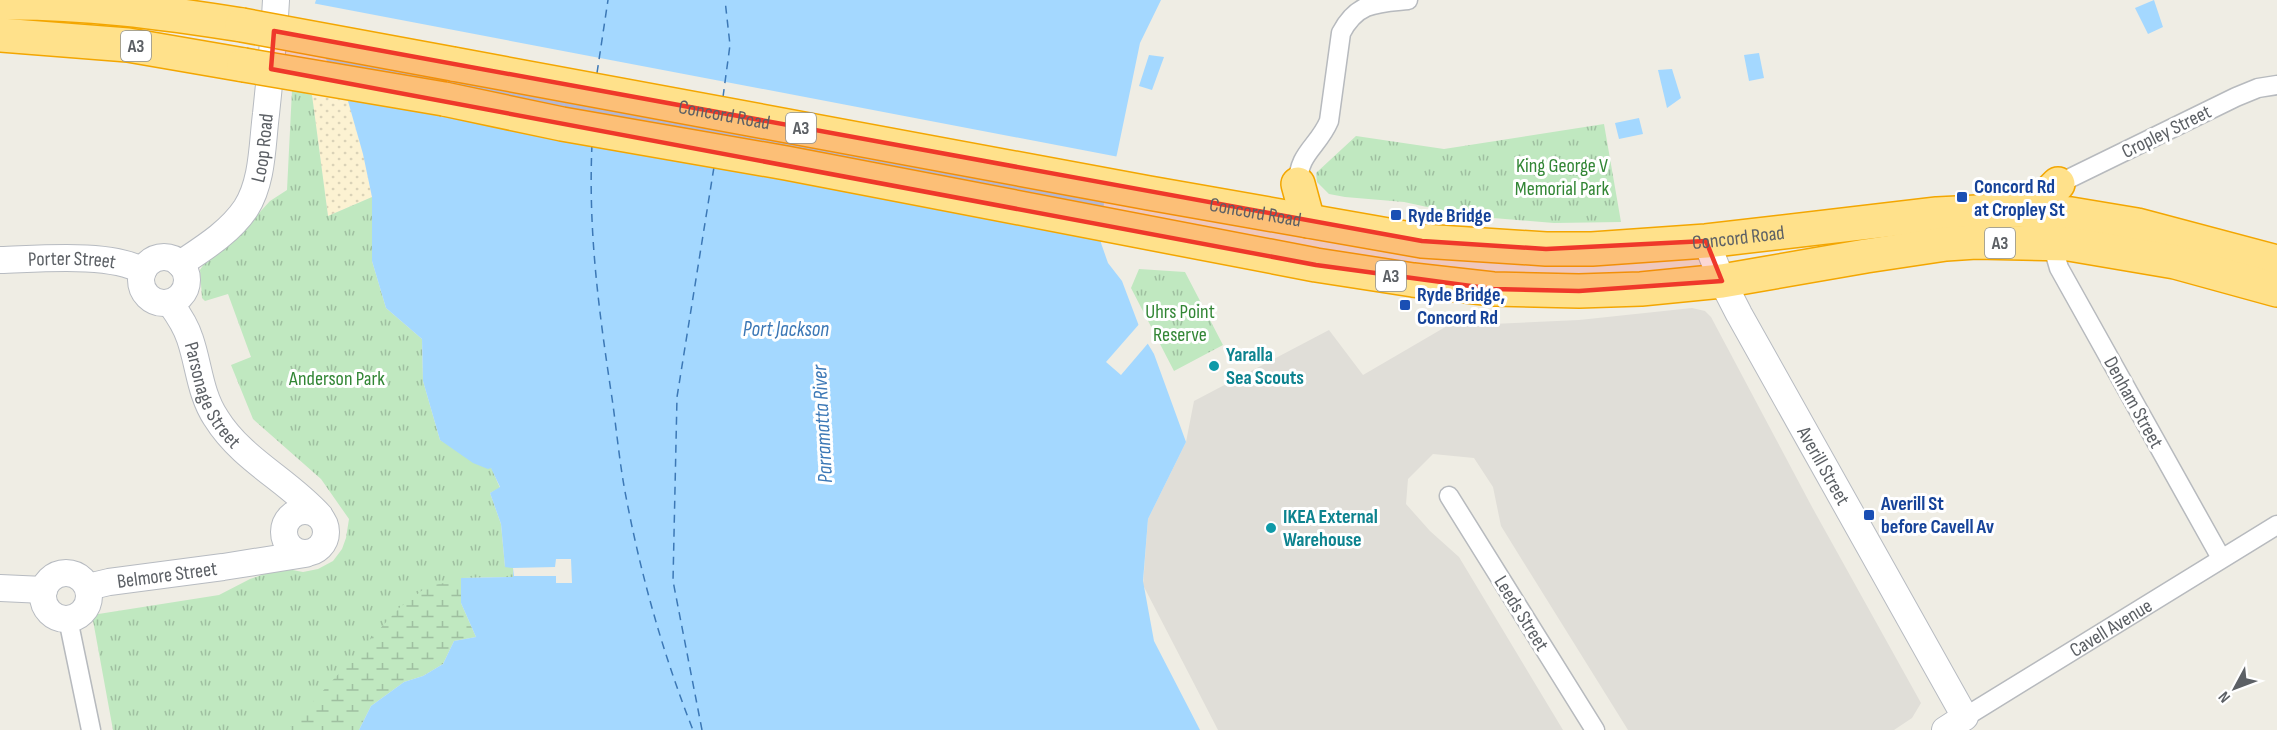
<svg xmlns="http://www.w3.org/2000/svg" width="2277" height="730" viewBox="0 0 2277 730" font-family="'Sofia Sans Condensed',sans-serif">
<style>
.industrial{fill:#e0ded8}
.wetland{fill:url(#wetland-marsh)}
.sand{fill:url(#sand-dots)}
.park{fill:url(#park-tufts)}
.water{fill:#a4d8ff}
.pier{fill:#efede4}
.lines{fill:none;stroke-linecap:round;stroke-linejoin:round}
.ferry{stroke:#3c78b6;stroke-width:1.5;stroke-dasharray:8 6;stroke-linecap:butt}
.street-casing{stroke:#b7babe;stroke-width:21}
.secondary-casing{stroke:#b7bbc1;stroke-width:28}
.highway-casing{stroke:#f3a600;stroke-width:36}
.street{stroke:#fff;stroke-width:18}
.secondary{stroke:#fff;stroke-width:26}
.highway{stroke:#ffe18b;stroke-width:33}
.highway-bridge-casing{stroke:#f3a600;stroke-width:36;stroke-linecap:butt}
.highway-bridge{stroke:#ffe18b;stroke-width:33}
.marked{fill:#ef382a;fill-opacity:0.2;stroke:#ef382a;stroke-width:4.5;stroke-linejoin:round}
.transit-dot{fill:#1a4fb4;stroke:#fff;stroke-width:2}
.culture-dot{fill:#0f9aa8;stroke:#fff;stroke-width:2}
.labels{text-anchor:middle;stroke-width:6;stroke-linejoin:round;paint-order:stroke}
.shield{fill:#fff;stroke:#8d9093;stroke-width:1.5}
.shield-label{font-size:18px;font-weight:bold;fill:#5c6065}
.street-label{font-size:20px;fill:#5c6065;stroke:#fff}
.park-label{font-size:20px;fill:#328635;stroke:#fff}
.transit-label{font-size:20px;font-weight:bold;fill:#164399;stroke:#fff;text-anchor:start}
.culture-label{font-size:20px;font-weight:bold;fill:#0d838f;stroke:#fff;text-anchor:start}
.water-label{font-size:21px;font-style:italic;fill:#3c78b6;stroke:#fff}
</style>
<defs>
<pattern id="wetland-marsh" width="20" height="14" patternUnits="userSpaceOnUse" patternTransform="scale(1.5)"><rect width="20" height="14" fill="#c0e8c0"/><path d="M1 5h8M5 5V1M11 12h8M15 12V8" fill="none" stroke="#9fbfa0"/></pattern>
<pattern id="sand-dots" width="8" height="8" patternUnits="userSpaceOnUse" patternTransform="scale(1.5)"><rect width="8" height="8" fill="#fcf2d2"/><path d="M2 2h.1M6 6h.1" fill="none" stroke="#dad2b7" stroke-width="1.8" stroke-linecap="round"/></pattern>
<pattern id="park-tufts" width="24" height="20" patternUnits="userSpaceOnUse" patternTransform="scale(1.5)"><rect width="24" height="20" fill="#c0e8c0"/><path d="M3 7l-1-3M5 7V3M7 7l1-3M15 17l-1-3M17 17v-4M19 17l1-3" fill="none" stroke="#9fbfa0"/></pattern>
</defs>
<rect width="100%" height="100%" fill="#efede4"/>
<path class="industrial" d="M 1692,308 L 1705,311 L 1711,317 L 1812,507 L 1921,703 L 1912,718 L 1894,730 L 1628,730 L 1501,526 L 1493,487 L 1474,458 L 1433,454 L 1408,479 L 1406,504 L 1430,531 L 1459,557 L 1563,730 L 1218,730 L 1143,585 L 1148,519 L 1186,442 L 1194,401 L 1329,330 L 1363,375 L 1447,326 L 1579,320 Z"/>
<path class="wetland" d="M 461,578 L 461,603 L 476,637 L 454,641 L 443,664 L 423,676 L 404,682 L 371,706 L 359,730 L 278,730 L 421,584 Z"/>
<path class="sand" d="M 312,95 L 348,101 L 363,154 L 372,197 L 328,216 Z"/>
<path class="park" d="M 292,90 L 312,95 L 328,216 L 372,197 L 372,261 L 386,308 L 422,339 L 423,381 L 440,440 L 491,467 L 500,488 L 490,493 L 501,524 L 505,567 L 513,567 L 513,577 L 461,578 L 461,580 L 428,586 L 399,608 L 287,730 L 113,730 L 92,615 L 219,595 L 250,579 L 282,568 L 303,572 L 318,569 L 333,561 L 342,549 L 346,538 L 349,519 L 321,479 L 253,419 L 231,365 L 251,357 L 228,294 L 205,301 L 202,298 L 200,270 L 207,259 L 250,223 L 270,201 L 287,190 Z
M 1604,124 L 1621,222 L 1554,223 L 1469,216 L 1404,202 L 1345,197 L 1329,194 L 1317,182 L 1316,173 L 1356,136 L 1444,149 Z
M 1139,269 L 1185,272 L 1223,345 L 1174,371 L 1131,288 Z"/>
<path class="water" d="M 316,0 L 1161,0 L 1140,43 L 1117,154 L 1104,202 L 1101,243 L 1108,263 L 1122,281 L 1142,334 L 1154,354 L 1186,442 L 1148,519 L 1143,581 L 1154,641 L 1200,730 L 359,730 L 371,706 L 404,682 L 423,676 L 443,664 L 454,641 L 476,637 L 461,603 L 461,578 L 513,577 L 513,568 L 505,567 L 501,524 L 490,493 L 500,487 L 491,468 L 488,469 L 473,463 L 440,440 L 423,381 L 422,339 L 386,308 L 372,261 L 372,197 L 363,154 L 348,101 L 317,42 L 313,9 Z
M 2154,0 L 2163,27 L 2148,34 L 2135,8 Z
M 1759,53 L 1764,78 L 1749,81 L 1744,55 Z
M 1149,55 L 1164,57 L 1152,90 L 1139,86 Z
M 1672,69 L 1681,98 L 1667,108 L 1658,70 Z
M 1639,118 L 1643,134 L 1619,139 L 1615,123 Z"/>
<path class="pier" d="M 312,3 L 1119,157 L 1107,200 L 314,42 L 310,9 Z
M 1141,322 L 1150,341 L 1121,375 L 1106,362 Z
M 556,559 L 571,559 L 572,583 L 556,583 L 556,576 L 514,576 L 513,568 L 555,567 Z"/>
<g class="lines">
<path class="ferry" d="M 597,73 L 608,0
M 723,97 L 730,45 L 725,0
M 592,144 C 588,232 599,312 612,398 C 617,433 620,468 627,502 C 642,579 664,657 693,730
M 702,730 L 673,581 L 677,397 L 714,167"/>
<g class="street-casing">
<g id="street">
<path d="M 1298,184 C 1298,153 1318,147 1329,121 L 1341,33 C 1357,2 1377,3 1408,0"/>
<path d="M 2058,184 L 2236,97 L 2258,88 L 2277,85"/>
<path d="M 2052,244 L 2059,268 L 2221,558"/>
<path d="M 1449,496 L 1595,730"/>
<path d="M 68,619 L 91,730"/>
<path id="s1" d="M 1965,717 L 2277,525"/>
</g>
</g>
<g class="secondary-casing">
<g id="secondary">
<path id="s2" d="M 1706,241 L 1722,281 L 1739,314 L 1965,717 L 1945,730"/>
<circle cx="164" cy="280" r="23"/>
<path id="s3" d="M 0,260 C 38,259 111,252 143,271"/>
<path id="s4" d="M 180,264 C 204,248 230,232 246,208 C 263,181 262,145 266,114 C 270,76 274,38 276,0"/>
<path id="s5" d="M 170,303 C 178,314 186,326 190,339 C 199,365 200,394 216,418 C 242,460 288,480 320,516"/>
<circle cx="305" cy="532" r="21"/>
<circle cx="66" cy="596" r="23"/>
<path id="s6" d="M 88,587 L 109,582 L 223,567 L 305,554"/>
<path d="M 0,588 L 44,590"/>
</g>
</g>
<g class="highway-casing">
<g id="highway">
<path d="M 0,3 C 82,2 161,12 242,25"/>
<path d="M 0,35 L 128,45 L 244,65"/>
<path id="s7" d="M 453,64 L 1149,193 L 1422,241 L 1546,249 L 1592,249 L 1706,241 L 1937,214 L 2017,210 L 2071,214 L 2137,225 L 2277,262"/>
<path d="M 444,99 L 562,124 L 786,163 L 1316,265 L 1413,280 L 1493,289 L 1579,291 L 1641,289 L 1722,281 L 1866,256 L 1946,244 L 1976,242 L 2069,244 L 2175,262 L 2277,290"/>
<path d="M 1298,184 L 1308,221"/>
<path d="M 2031,211 L 2058,184"/>
</g>
</g>
<use href="#street" class="street"/>
<use href="#secondary" class="secondary"/>
<use href="#highway" class="highway"/>
<g class="highway-bridge-casing">
<path id="highway-bridge" d="M 242,25 L 453,64
M 244,65 L 444,99"/>
</g>
<use href="#highway-bridge" class="highway-bridge"/>
</g>
<path class="marked" d="M 274,31 L 1422,241 L 1546,249 L 1706,241 L 1722,281 L 1579,291 L 1493,289 L 1316,265 L 271,69 Z"/>
<g class="transit-dot">
<rect x="1956" y="191" width="12" height="12" rx="3"/>
<rect x="1390" y="209" width="12" height="12" rx="3"/>
<rect x="1399" y="299" width="12" height="12" rx="3"/>
<rect x="1863" y="509" width="12" height="12" rx="3"/>
</g>
<g class="culture-dot">
<circle cx="1214" cy="366" r="6"/>
<circle cx="1271" cy="528" r="6"/>
</g>
<g class="labels">
<g class="shield">
<rect x="121" y="31" width="30" height="30" rx="4.5"/>
<rect x="786" y="113" width="30" height="30" rx="4.5"/>
<rect x="1985" y="228" width="30" height="30" rx="4.5"/>
<rect x="1376" y="261" width="30" height="30" rx="4.5"/>
</g>
<g class="shield-label">
<text x="136" y="52">A3</text>
<text x="801" y="134">A3</text>
<text x="2000" y="249">A3</text>
<text x="1391" y="282">A3</text>
</g>
<g class="street-label">
<text dy="7" stroke="none"><textPath href="#s7" startOffset="276">Concord Road</textPath></text>
<text transform="translate(2166 131) rotate(-26)" y="7">Cropley Street</text>
<text dy="7" stroke="none"><textPath href="#s4" startOffset="150">Loop Road</textPath></text>
<text dy="7" stroke="none"><textPath href="#s7" startOffset="816">Concord Road</textPath></text>
<text dy="7" stroke="none"><textPath href="#s7" startOffset="1302">Concord Road</textPath></text>
<text dy="7" stroke="none"><textPath href="#s3" startOffset="72">Porter Street</textPath></text>
<text dy="7" stroke="none"><textPath href="#s5" startOffset="102">Parsonage Street</textPath></text>
<text transform="translate(2134 402) rotate(61)" y="7">Denham Street</text>
<text dy="7" stroke="none"><textPath href="#s2" startOffset="254">Averill Street</textPath></text>
<text dy="7" stroke="none"><textPath href="#s6" startOffset="80">Belmore Street</textPath></text>
<text transform="translate(1522 613) rotate(58)" y="7">Leeds Street</text>
<text dy="7" stroke="none"><textPath href="#s1" startOffset="171">Cavell Avenue</textPath></text>
</g>
<g class="park-label">
<text x="1562" y="172">King George V<tspan x="1562" dy="23">Memorial Park</tspan></text>
<text x="1180" y="318">Uhrs Point<tspan x="1180" dy="23">Reserve</tspan></text>
<text x="337" y="385">Anderson Park</text>
</g>
<g class="transit-label">
<text x="1974" y="193">Concord Rd<tspan x="1974" dy="23">at Cropley St</tspan></text>
<text x="1408" y="222">Ryde Bridge</text>
<text x="1417" y="301">Ryde Bridge,<tspan x="1417" dy="23">Concord Rd</tspan></text>
<text x="1881" y="510">Averill St<tspan x="1881" dy="23">before Cavell Av</tspan></text>
</g>
<g class="culture-label">
<text x="1226" y="361">Yaralla<tspan x="1226" dy="23">Sea Scouts</tspan></text>
<text x="1283" y="523">IKEA External<tspan x="1283" dy="23">Warehouse</tspan></text>
</g>
<g class="water-label">
<text x="786" y="336">Port Jackson</text>
<text transform="translate(822 424) rotate(-93)" y="7">Parramatta River</text>
</g>
</g>
<g transform="translate(2235 688) rotate(229)" stroke="#ffffff" stroke-width="4.5" paint-order="stroke">
<path d="M0-4.5L10 22L0 15L-10 22Z" fill="#5c6065"/>
<text y="-9" font-size="16" font-weight="bold" text-anchor="middle" fill="#5c6065">N</text>
</g>
</svg>
